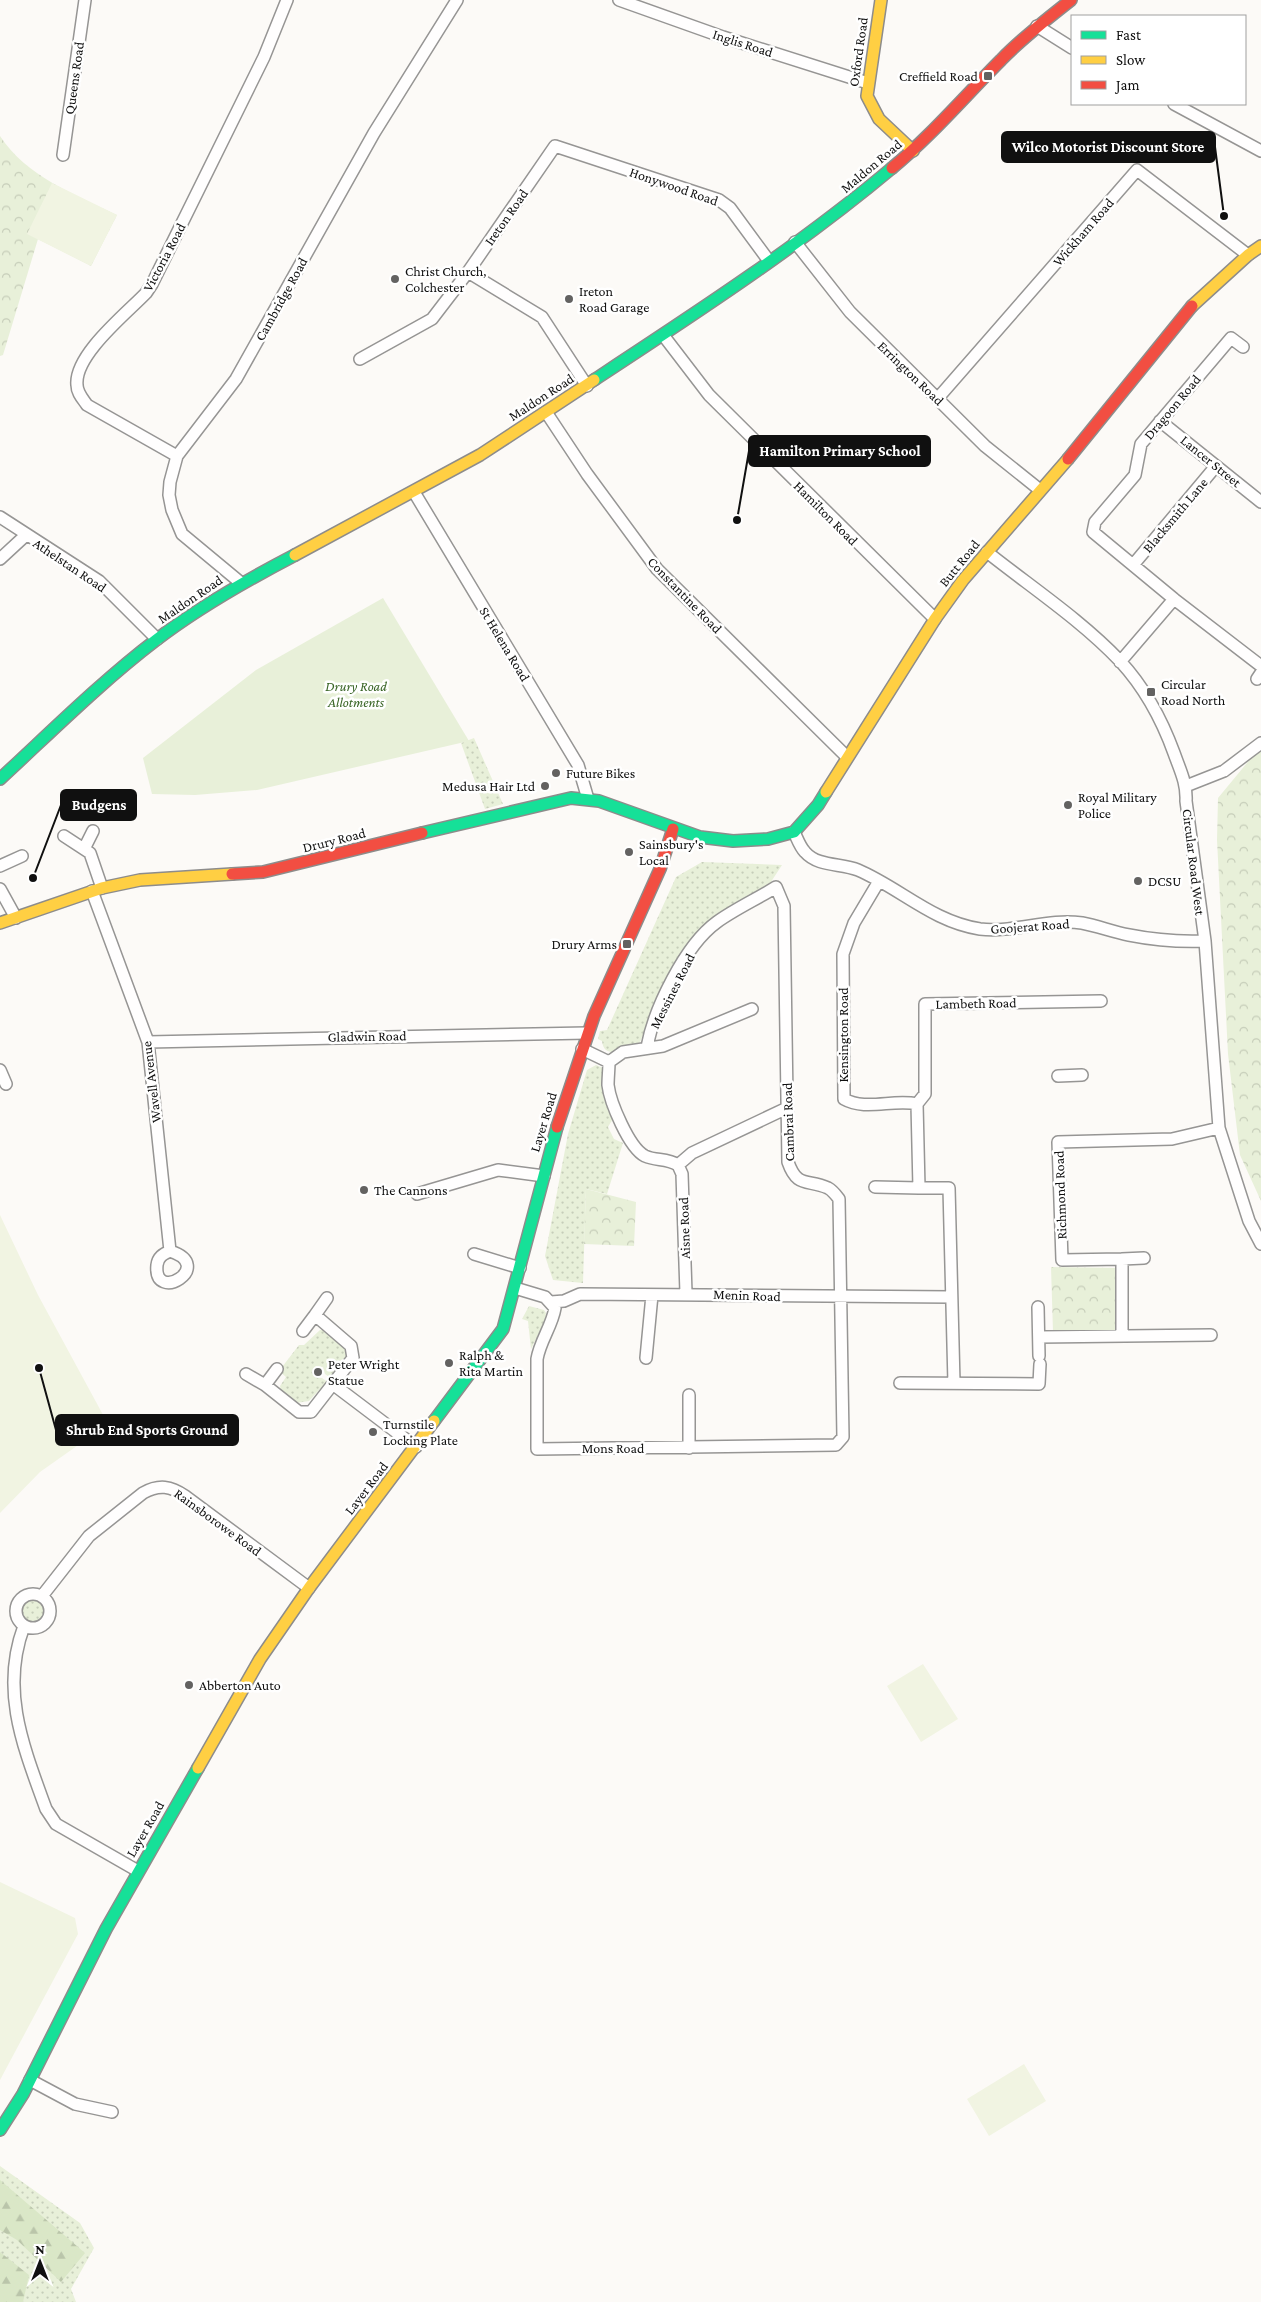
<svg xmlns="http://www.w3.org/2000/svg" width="1261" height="2302" viewBox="0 0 1261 2302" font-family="'Crimson Pro',serif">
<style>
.grass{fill:url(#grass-dots)}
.forest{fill:url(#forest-firs)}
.park{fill:url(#park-crowns)}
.garden{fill:#e8f0d9}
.pitch{fill:#f1f4e2}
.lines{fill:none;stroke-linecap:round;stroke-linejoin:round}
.street-casing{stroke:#969594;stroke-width:14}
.fast-casing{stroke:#8d8c8b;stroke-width:14}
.slow-casing{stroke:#8d8c8b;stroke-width:14}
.jam-casing{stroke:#8d8c8b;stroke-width:14}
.street{stroke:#fffefe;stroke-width:11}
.fast{stroke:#16e098;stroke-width:11}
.slow{stroke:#ffcf43;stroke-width:11}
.jam{stroke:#f24e42;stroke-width:11}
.poi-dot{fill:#636261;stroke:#fff;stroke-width:2}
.labels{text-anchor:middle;stroke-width:5;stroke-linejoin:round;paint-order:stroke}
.street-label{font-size:14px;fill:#101010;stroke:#fff}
.poi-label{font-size:14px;fill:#101010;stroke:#fff;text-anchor:start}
.park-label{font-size:14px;font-style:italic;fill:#386425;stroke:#fff}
.leader{fill:none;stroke:#101010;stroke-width:2}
.callout-dot{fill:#101010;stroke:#fff;stroke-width:2}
.callout{fill:#101010;stroke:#101010;stroke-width:2}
.callout-label{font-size:15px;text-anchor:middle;font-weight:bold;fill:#fff}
</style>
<defs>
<pattern id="grass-dots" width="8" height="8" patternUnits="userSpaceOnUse" patternTransform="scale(1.25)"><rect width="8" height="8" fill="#e8f0d9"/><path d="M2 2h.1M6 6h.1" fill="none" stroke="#c6cdb9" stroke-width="1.8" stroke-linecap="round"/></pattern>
<pattern id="forest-firs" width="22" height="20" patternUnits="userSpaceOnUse" patternTransform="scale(1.25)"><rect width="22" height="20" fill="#dae7c7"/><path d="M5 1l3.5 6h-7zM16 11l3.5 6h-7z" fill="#bac5aa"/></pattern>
<pattern id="park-crowns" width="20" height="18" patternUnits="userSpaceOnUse" patternTransform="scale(1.25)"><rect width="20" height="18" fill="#e8f0d9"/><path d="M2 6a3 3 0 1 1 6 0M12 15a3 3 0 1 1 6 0" fill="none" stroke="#c6cdb9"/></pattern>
</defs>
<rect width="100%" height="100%" fill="#fcfaf7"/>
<path class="grass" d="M 474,738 L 503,804 L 485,809 L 461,743 Z
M 702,862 L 782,865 L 767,888 L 708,923 L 651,1015 L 640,1042 C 630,1048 604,1062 602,1041 L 598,1039 L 600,1031 L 607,1030 L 676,877 Z
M 596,1065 L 603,1068 L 602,1083 L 614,1117 L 608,1127 L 614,1139 L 623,1143 L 607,1194 L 586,1189 L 583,1283 L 553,1280 L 545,1256 L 568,1134 L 587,1070 Z
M 529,1306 L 544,1310 L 546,1313 L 545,1321 L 531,1349 L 528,1321 L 522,1319 Z
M 320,1330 L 324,1330 L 346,1347 L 349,1354 L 345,1362 L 341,1362 L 334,1371 L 335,1375 L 332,1379 L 325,1374 L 323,1367 L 316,1366 L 313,1369 L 315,1377 L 322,1378 L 329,1383 L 325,1389 L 320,1389 L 309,1401 L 296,1403 L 281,1391 L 280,1386 L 286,1377 L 279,1371 L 299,1345 L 304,1345 Z
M22 1611a11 11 0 1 1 22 0a11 11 0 1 1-22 0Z
M 0,2166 L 80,2223 L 94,2248 L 71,2289 L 76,2302 L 0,2302 Z"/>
<path class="forest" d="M 0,2180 L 85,2253 L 61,2282 L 17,2240 L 0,2230 Z
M 0,2252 L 29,2275 L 23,2302 L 0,2302 Z"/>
<path class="park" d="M 0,136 C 26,176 75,195 117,215 L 91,266 L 38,239 L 3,355 L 0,356 Z
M 1261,746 L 1261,1201 L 1240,1155 L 1228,1054 L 1217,840 L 1218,798 Z
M 586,1189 L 636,1202 L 634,1246 L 584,1244 Z
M 1051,1267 L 1115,1268 L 1115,1331 L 1053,1332 Z"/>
<path class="garden" d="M 383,598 L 469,741 L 257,790 L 195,795 L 152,794 L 143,758 L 256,670 Z"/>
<path class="pitch" d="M 52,183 L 117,215 L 91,266 L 27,234 Z
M 0,1215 L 38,1295 L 108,1424 L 40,1472 L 0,1513 Z
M 923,1664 L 958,1719 L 921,1742 L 887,1686 Z
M 0,1882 L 75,1918 L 78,1934 L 0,2080 Z
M 1024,2064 L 1046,2101 L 989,2136 L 967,2099 Z"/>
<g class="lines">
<g class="street-casing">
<path id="street" d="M 619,0 L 723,37 L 868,83
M 1037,26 L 1072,48
M 1174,104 L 1261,151
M 63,155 L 85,0
M 795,242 L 850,312 L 985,446 L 1040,490
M 663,335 L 709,395 L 935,619
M 1243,347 L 1231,338 L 1141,444 L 1135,475 L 1095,522 L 1093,532 L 1174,599 L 1261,666
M 360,359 L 432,319 L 468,272
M 587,386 L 542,317 L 468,272 L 555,146 L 719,200 L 730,208 L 769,261
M 938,398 L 1137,170 L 1248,255
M 546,412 L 587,474 L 657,569 L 847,757
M 1160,421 L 1261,502
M 177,456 L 87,405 C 83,399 77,393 77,385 C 74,355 127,313 146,293 L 152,284 L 264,57 L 287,0
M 414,492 L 578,765 L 588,799
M 0,517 L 99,581 L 157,639
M 987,552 C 1031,587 1081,620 1120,661 C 1144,687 1162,720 1174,753 C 1180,770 1187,783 1186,801 L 1205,941 L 1219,1128 L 1249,1221 L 1261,1244
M 0,559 L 26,535
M 1133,565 L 1216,466
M 241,583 L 182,534 L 172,510 L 169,495 L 170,482 L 177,456 L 236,379 L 374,133 L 457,0
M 1120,662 L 1174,599
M 1257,679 L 1261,673
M 1186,786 L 1224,771 L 1261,743
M 794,832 C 797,838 800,847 805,852 C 818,867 841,863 858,870 C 900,888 933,922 980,929 C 1014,933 1048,918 1082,923 C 1098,926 1113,932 1129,935 C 1154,940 1180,942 1205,941
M 64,836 L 90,853 L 102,888
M 84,849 L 93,831
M 0,866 L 22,856
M 879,881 L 854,923 L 843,954 L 844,1099 C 865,1111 893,1099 917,1104 L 919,1188 L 949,1188 L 954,1383
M 0,889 L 16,918
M 92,891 L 148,1042 L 170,1251 C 163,1254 158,1257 157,1265 C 153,1305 217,1266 170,1251
M 148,1042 L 587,1033
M 582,1049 L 609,1062 C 609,1069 608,1078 608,1085 C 610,1102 629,1148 645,1156 C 656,1161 667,1158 678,1165 L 692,1153 L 787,1108
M 609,1062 L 623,1052 L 663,1046 L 752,1009
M 0,1070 L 6,1084
M 1058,1076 L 1082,1075
M 917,1104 L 925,1094 L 925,1004 L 1101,1001
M 678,1165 L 682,1174 L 686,1293
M 875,1187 L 919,1188
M 417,1194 L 498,1170 L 544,1176
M 474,1254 L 520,1268
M 1122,1259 L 1144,1258
M 515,1288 L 545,1297 L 555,1308 C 552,1326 540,1341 537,1359 L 537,1449 L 836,1445 L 843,1437 L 839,1199 C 836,1195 832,1190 828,1188 C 807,1179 797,1188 788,1162 L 784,906 L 776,887 C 757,899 735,909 717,922 C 685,945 654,1009 647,1047
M 551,1302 L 564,1301 L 580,1294 L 951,1297
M 1038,1307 L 1039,1356
M 315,1315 L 327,1298
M 1122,1336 L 1122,1259 L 1062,1260 L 1058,1142 L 1172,1139 L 1219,1128
M 1039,1337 L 1211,1335
M 646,1358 L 652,1295
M 246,1374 L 265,1385 L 277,1369
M 900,1383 L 1039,1384 L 1040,1364
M 265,1385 L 299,1412 L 311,1412 L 353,1358 L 351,1346 L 315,1315 L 303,1331
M 334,1385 L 416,1447
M 689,1395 L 689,1448
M16 1611a17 17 0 1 1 34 0a17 17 0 1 1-34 0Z
M 42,1596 L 89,1536 L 143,1493 C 159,1484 171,1486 185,1496 L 309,1588
M 24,1626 C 0,1690 23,1746 46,1809 L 56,1824 L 138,1871
M 30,2080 L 75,2104 L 112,2112"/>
</g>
<g class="fast-casing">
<path id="fast" d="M 594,380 C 696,313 799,246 892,168
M 0,779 C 51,732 101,682 156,640 C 199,607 247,580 295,555
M 422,833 L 571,798 L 599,801 L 700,837 L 733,841 L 768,839 L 794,832 L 818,805 L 826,792
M 434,1421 L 503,1329 L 557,1127
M 0,2130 L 23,2094 L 106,1929 L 198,1768"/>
</g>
<g class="slow-casing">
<path id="slow" d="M 881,0 L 867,96 L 879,119 L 913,151
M 1192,306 L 1248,255 L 1261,246
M 295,555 L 480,455 L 594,380
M 826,792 L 935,619 L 963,580 L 1068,459
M 0,923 L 102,888 L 140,880 L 232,874
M 198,1768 L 260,1659 L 309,1588 L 434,1421"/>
</g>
<g class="jam-casing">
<path id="jam" d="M 892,168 C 931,136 965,96 1001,60 C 1022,38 1047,19 1071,0
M 1068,459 L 1192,306
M 232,874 L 263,872 L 422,833
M 557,1127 L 594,1016 L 660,869 L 673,829"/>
</g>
<use href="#street" class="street"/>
<use href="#fast" class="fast"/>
<use href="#slow" class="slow"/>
<use href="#jam" class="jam"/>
</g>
<g class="poi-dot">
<rect x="983" y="71" width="10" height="10" rx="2.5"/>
<circle cx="395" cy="279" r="5"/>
<circle cx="569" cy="299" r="5"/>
<rect x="1146" y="687" width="10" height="10" rx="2.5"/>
<circle cx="556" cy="773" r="5"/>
<circle cx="545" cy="786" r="5"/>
<circle cx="1068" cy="805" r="5"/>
<circle cx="629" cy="852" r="5"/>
<circle cx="1138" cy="881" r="5"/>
<rect x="622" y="939" width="10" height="10" rx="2.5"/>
<circle cx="364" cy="1190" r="5"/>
<circle cx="449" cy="1363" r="5"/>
<circle cx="318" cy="1372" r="5"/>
<circle cx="373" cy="1432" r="5"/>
<circle cx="189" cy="1685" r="5"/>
</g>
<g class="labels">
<g class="street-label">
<text transform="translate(743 43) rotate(18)" y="5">Inglis Road</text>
<text transform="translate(858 52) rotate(-82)" y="5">Oxford Road</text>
<text transform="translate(74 78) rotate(-82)" y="5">Queens Road</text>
<text transform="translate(871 166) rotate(-40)" y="5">Maldon Road</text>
<text transform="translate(674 186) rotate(19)" y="5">Honywood Road</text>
<text transform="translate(506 217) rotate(-55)" y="5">Ireton Road</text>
<text transform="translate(1083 232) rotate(-49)" y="5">Wickham Road</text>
<text transform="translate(164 257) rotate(-62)" y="5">Victoria Road</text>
<text transform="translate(281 299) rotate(-61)" y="5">Cambridge Road</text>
<text transform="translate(911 373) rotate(44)" y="5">Errington Road</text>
<text transform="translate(541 397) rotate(-33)" y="5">Maldon Road</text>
<text transform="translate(1172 407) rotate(-50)" y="5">Dragoon Road</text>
<text transform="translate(1211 461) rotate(39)" y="5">Lancer Street</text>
<text transform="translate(826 513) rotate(45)" y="5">Hamilton Road</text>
<text transform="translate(1175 515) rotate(-50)" y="5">Blacksmith Lane</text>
<text transform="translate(959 563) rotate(-51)" y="5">Butt Road</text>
<text transform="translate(70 565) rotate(34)" y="5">Athelstan Road</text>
<text transform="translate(685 595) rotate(46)" y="5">Constantine Road</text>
<text transform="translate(190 599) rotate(-34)" y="5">Maldon Road</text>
<text transform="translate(505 644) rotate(59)" y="5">St Helena Road</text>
<text transform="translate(334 840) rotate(-14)" y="5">Drury Road</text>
<text transform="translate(1194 862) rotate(83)" y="5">Circular Road West</text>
<text transform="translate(1030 926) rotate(-4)" y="5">Goojerat Road</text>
<text transform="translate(672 991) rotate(-63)" y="5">Messines Road</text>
<text transform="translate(976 1003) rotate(-1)" y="5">Lambeth Road</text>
<text transform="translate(843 1035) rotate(-90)" y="5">Kensington Road</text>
<text transform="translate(367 1036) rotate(-1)" y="5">Gladwin Road</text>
<text transform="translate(151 1082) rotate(-97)" y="5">Wavell Avenue</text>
<text transform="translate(543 1122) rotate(-73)" y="5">Layer Road</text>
<text transform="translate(788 1122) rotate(-92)" y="5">Cambrai Road</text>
<text transform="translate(1060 1195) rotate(-92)" y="5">Richmond Road</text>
<text transform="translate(684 1228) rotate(-92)" y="5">Aisne Road</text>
<text transform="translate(747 1295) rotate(2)" y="5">Menin Road</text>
<text x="613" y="1453">Mons Road</text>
<text transform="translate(366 1488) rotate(-53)" y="5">Layer Road</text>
<text transform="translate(218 1522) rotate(36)" y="5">Rainsborowe Road</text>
<text transform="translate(145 1829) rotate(-60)" y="5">Layer Road</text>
</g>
<g class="poi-label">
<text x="978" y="81" text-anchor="end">Creffield Road</text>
<text x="405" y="276">Christ Church,<tspan x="405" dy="16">Colchester</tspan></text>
<text x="579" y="296">Ireton<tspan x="579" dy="16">Road Garage</tspan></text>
<text x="1161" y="689">Circular<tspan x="1161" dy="16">Road North</tspan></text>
<text x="566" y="778">Future Bikes</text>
<text x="535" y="791" text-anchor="end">Medusa Hair Ltd</text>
<text x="1078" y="802">Royal Military<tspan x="1078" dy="16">Police</tspan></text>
<text x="639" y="849">Sainsbury's<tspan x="639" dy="16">Local</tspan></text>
<text x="1148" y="886">DCSU</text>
<text x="617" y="949" text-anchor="end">Drury Arms</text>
<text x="374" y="1195">The Cannons</text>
<text x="459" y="1360">Ralph &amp;<tspan x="459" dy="16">Rita Martin</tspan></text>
<text x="328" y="1369">Peter Wright<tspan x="328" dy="16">Statue</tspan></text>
<text x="383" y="1429">Turnstile<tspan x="383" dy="16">Locking Plate</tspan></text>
<text x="199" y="1690">Abberton Auto</text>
</g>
<g class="park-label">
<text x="356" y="691">Drury Road<tspan x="356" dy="16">Allotments</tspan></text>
</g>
</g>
<path class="leader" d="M1224 216L1215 147M737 520L749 451M33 878L61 805M39 1368L56 1430"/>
<g class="callout-dot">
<circle cx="1224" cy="216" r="5"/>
<circle cx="737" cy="520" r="5"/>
<circle cx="33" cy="878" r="5"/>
<circle cx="39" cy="1368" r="5"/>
</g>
<g class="callout">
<rect x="1002" y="132" width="213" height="30" rx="5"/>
<rect x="749" y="436" width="181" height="30" rx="5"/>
<rect x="61" y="790" width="75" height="30" rx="5"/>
<rect x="56" y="1415" width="182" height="30" rx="5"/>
</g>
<g class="callout-label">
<text x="1108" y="152">Wilco Motorist Discount Store</text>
<text x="840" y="456">Hamilton Primary School</text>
<text x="99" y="810">Budgens</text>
<text x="147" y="1435">Shrub End Sports Ground</text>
</g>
<rect x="1071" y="15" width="175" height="90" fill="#ffffff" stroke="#9f9f9f"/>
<rect x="1081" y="31" width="25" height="8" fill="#16e098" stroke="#9f9f9f"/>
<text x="1116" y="40" font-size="15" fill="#101010">Fast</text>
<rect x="1081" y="56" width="25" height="8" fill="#ffcf43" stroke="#9f9f9f"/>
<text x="1116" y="65" font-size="15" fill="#101010">Slow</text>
<rect x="1081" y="81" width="25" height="8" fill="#f24e42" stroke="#9f9f9f"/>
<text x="1116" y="90" font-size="15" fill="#101010">Jam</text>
<g transform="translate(40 2262)" stroke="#ffffff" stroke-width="4" paint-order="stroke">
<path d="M0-4L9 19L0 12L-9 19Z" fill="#101010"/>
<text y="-8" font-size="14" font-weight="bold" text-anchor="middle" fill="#101010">N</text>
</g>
</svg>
